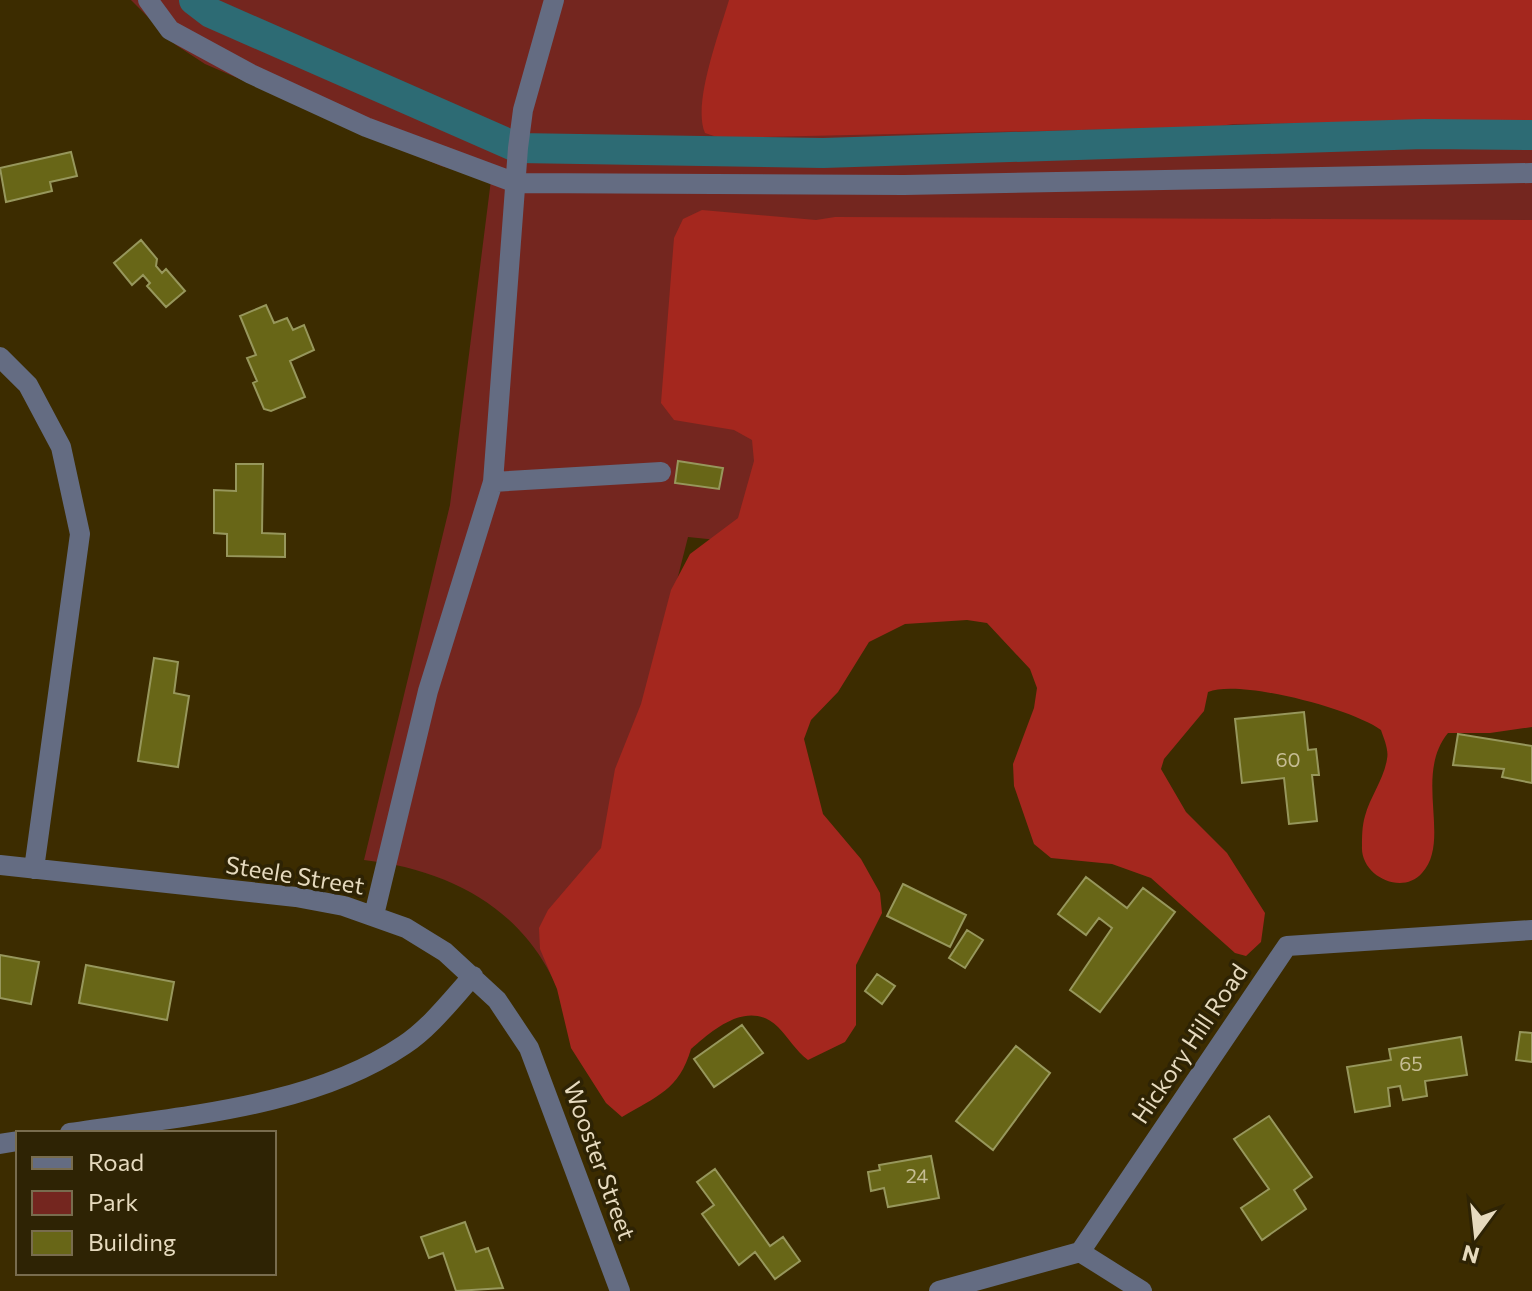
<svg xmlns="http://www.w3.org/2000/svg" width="1532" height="1291" viewBox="0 0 1532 1291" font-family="Commissioner,sans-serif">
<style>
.green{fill:#74261f}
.forest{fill:#a4271e}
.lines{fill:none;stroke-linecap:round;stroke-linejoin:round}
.canal{stroke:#2d6b74;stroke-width:30}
.building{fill:#686617;stroke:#97975c;stroke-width:2}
.minor{stroke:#646c82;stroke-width:20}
.labels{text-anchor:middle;stroke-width:7;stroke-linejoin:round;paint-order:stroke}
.number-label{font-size:20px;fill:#c6bd94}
.street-label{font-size:24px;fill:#e6dabe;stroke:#2e2304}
</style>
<rect width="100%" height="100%" fill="#3c2c00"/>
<path class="green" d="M 131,0 L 1532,0 L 1532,624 L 688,537 L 567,1014 C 537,917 460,871 364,860 L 450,505 L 491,180 L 441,166 L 205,64 L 176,45 Z"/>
<path class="forest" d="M 729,0 L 1532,0 L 1532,121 L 1233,124 L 1213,127 L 720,138 L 705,133 C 692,104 720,31 729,0 Z
M 702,210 L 816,220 L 835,217 L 1532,220 L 1532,727 L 1490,733 L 1448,733 C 1413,776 1452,840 1422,873 C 1402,896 1360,876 1362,846 C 1362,837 1362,826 1365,816 C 1370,797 1384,779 1387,759 C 1389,750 1384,739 1381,730 C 1352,709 1241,679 1208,692 L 1204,711 L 1164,759 L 1161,769 L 1186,812 L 1227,853 L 1265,913 L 1261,942 L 1246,956 L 1235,953 L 1151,878 L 1112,864 L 1051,858 L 1034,844 L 1014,786 L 1013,764 L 1034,708 L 1037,688 L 1030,669 L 987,623 L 967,620 L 905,624 L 869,642 L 838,692 L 811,720 L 804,739 L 823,814 L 861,859 L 880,893 L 882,913 L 856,965 L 856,1025 L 845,1042 L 808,1060 C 795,1050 789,1038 778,1027 C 749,999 715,1028 691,1049 C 679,1090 657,1096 622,1117 L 606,1103 L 571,1048 L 557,989 L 540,949 L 539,928 L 548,910 L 601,848 L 615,769 L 641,704 L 671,590 L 690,554 L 738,518 L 754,461 L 752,440 L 734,430 L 674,420 L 661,403 L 674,238 L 683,219 Z"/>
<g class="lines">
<path class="canal" d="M 194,0 L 211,13 L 518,148 L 823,153 L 1424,134 L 1532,135"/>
</g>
<path class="building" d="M 71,152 L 77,176 L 50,182 L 52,191 L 6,202 L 0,168 Z
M 141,240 L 157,259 L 156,266 L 162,273 L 166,269 L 185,291 L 166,307 L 147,286 L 150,283 L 143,275 L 132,285 L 114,263 Z
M 266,305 L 274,323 L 287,318 L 293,330 L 304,325 L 314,350 L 290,361 L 305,397 L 271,411 L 264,409 L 253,383 L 257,381 L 247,358 L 256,355 L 240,316 Z
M 678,461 L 723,468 L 719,489 L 675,483 Z
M 236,464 L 263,464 L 262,533 L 285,534 L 285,557 L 227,556 L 227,534 L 214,533 L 214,490 L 236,491 Z
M 154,658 L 178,662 L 174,693 L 189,696 L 178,767 L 138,761 Z
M 1304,712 L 1308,750 L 1316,749 L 1319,775 L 1312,775 L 1317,821 L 1289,824 L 1284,778 L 1242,783 L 1235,719 Z
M 1458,734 L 1532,746 L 1532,783 L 1502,777 L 1504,769 L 1453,765 Z
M 1086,877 L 1127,908 L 1143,888 L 1175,912 L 1100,1012 L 1070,990 L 1112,928 L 1099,918 L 1086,935 L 1058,914 Z
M 903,884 L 966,915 L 950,947 L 887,916 Z
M 967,930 L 983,940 L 965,968 L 949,958 Z
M 0,955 L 39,962 L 31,1004 L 0,998 Z
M 86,965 L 174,982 L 167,1020 L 79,1003 Z
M 877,974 L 895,986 L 882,1004 L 865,991 Z
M 742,1025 L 763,1053 L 714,1087 L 694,1059 Z
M 1520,1032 L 1532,1033 L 1532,1062 L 1516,1060 Z
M 1461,1037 L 1467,1075 L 1425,1081 L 1427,1096 L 1403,1100 L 1400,1086 L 1388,1088 L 1390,1106 L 1355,1112 L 1347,1067 L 1391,1060 L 1389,1049 Z
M 1016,1046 L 1050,1073 L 993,1150 L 956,1121 Z
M 1269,1116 L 1312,1177 L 1294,1190 L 1306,1209 L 1262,1240 L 1241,1208 L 1269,1189 L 1234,1139 Z
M 931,1156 L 939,1198 L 888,1207 L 884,1188 L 871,1191 L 868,1172 L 880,1170 L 879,1165 Z
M 715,1169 L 770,1246 L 783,1237 L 800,1261 L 775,1279 L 755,1252 L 739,1265 L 702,1214 L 714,1205 L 697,1182 Z
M 465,1222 L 476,1252 L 488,1248 L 503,1288 L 456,1291 L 443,1253 L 429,1258 L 421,1237 Z"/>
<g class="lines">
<path class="minor" d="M 148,0 L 170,30 L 251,74 L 366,127 L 516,183 L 904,185 L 1532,173
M 0,357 L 28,385 L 61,447 L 80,534 L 34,869
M 493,482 L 661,472
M 0,865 L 296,897 L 344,906 L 406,928 L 445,952 L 497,1000 L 529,1048 L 620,1291
M 374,915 L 428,691 L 493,482 L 518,148 L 523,110 L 554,0
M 70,1133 C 180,1116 311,1108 404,1045 C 430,1028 452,999 473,976
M 0,1144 L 18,1141
M 1080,1252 L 1142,1291
M 939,1291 L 1080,1252 L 1287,946 L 1532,930"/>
</g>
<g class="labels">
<g class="number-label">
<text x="1288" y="767">60</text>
<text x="1411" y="1071">65</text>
<text x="917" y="1183">24</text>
</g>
<g class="street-label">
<text transform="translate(295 876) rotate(9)" y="8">Steele Street</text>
<text transform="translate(1190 1044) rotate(-56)" y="8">Hickory Hill Road</text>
<text transform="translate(599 1161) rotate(70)" y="8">Wooster Street</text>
</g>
</g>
<rect x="16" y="1131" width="260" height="144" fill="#2e2304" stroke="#786c4e" stroke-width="2"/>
<rect x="32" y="1157" width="40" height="12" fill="#646c82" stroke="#786c4e" stroke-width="2"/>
<text x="88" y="1171" font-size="24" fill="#e6dabe">Road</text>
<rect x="32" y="1191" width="40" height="24" fill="#74261f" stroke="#786c4e" stroke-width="2"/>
<text x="88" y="1211" font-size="24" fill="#e6dabe">Park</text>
<rect x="32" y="1231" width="40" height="24" fill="#686617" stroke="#786c4e" stroke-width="2"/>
<text x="88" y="1251" font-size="24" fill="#e6dabe">Building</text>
<g transform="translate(1476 1235) rotate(195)" stroke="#2e2304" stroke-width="6" paint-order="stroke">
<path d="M0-6L14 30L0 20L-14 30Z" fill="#e6dabe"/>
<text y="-12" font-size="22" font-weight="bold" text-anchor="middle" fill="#e6dabe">N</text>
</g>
</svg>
